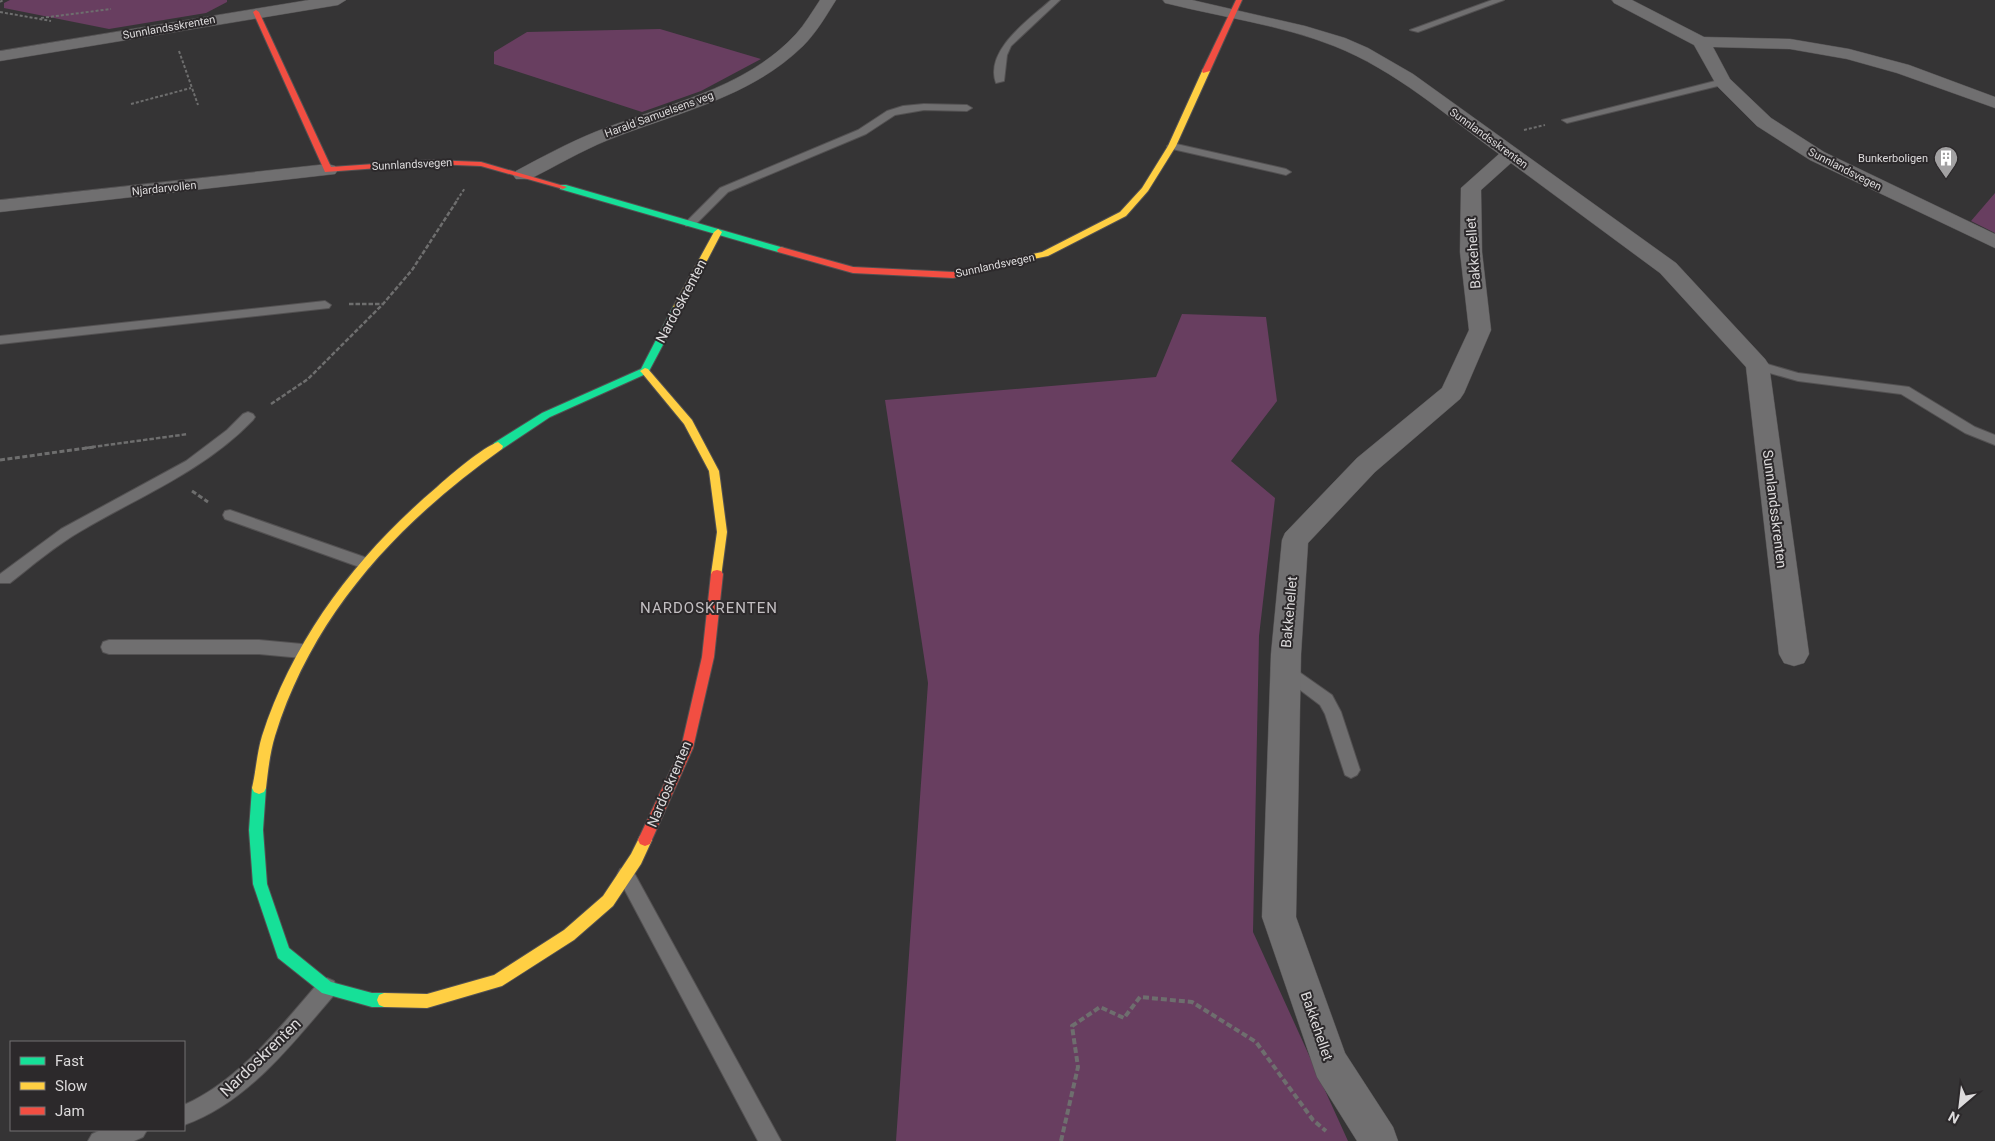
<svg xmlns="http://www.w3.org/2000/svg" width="1995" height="1141" viewBox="0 0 1995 1141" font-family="Roboto,sans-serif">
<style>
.green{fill:#683e60}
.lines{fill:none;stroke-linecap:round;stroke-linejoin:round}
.lane-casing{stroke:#535152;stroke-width:2}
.street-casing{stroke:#535152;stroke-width:1}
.fast-casing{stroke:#535152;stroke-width:2}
.slow-casing{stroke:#535152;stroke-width:2}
.jam-casing{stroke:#535152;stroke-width:2}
.path-far3{stroke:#6e6e6e;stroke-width:2;stroke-dasharray:3 2;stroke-linecap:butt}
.path-far2{stroke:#6e6e6e;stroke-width:2.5;stroke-dasharray:4.5 2;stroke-linecap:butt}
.path-far1{stroke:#6e6e6e;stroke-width:3;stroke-dasharray:5 2.5;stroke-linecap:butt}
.path{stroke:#6e6e6e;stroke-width:4;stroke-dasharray:6 3;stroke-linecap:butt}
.lane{fill:#706f70;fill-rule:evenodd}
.street{fill:#706f70;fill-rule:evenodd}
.fast{fill:#16e098;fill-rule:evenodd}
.slow{fill:#ffcf43;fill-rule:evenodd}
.jam{fill:#f24e42;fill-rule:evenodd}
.labels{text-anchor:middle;stroke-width:4;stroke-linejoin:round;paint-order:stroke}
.far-street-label{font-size:11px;fill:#dddbdc;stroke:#2c292b}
.far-poi-label{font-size:11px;fill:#dddbdc;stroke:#2c292b;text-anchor:end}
.street-label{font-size:14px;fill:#dddbdc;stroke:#2c292b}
.neighbourhood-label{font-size:15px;letter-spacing:1px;fill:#c2bec1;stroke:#2c292b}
.near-street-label{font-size:16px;fill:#dddbdc;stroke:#2c292b}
</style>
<rect width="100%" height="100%" fill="#353435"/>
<path class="green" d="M 10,0 L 227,0 L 227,2 L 206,13 L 109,29 L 4,8 L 4,3 Z
M 660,29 L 761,59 L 701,91 L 642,112 L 494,64 L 494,52 L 527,32 Z
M 1995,193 L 1995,233 L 1971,221 Z
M 1182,314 L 1266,317 L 1277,401 L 1231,461 L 1275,498 L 1259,636 L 1253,932 L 1348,1141 L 896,1141 L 928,683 L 885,400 L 1156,377 Z"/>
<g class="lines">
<g class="lane-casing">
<path id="lane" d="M 1051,0 L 1060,0 L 1011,46 L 1007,55 L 1004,81 L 996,83 C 984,50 1030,19 1051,0 Z
M 1492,0 L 1504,0 L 1418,32 L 1410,30 Z
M 1723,79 L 1728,82 L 1726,84 L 1567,123 L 1562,120 Z
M 924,104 L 967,105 L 972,108 L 967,111 L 924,110 L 895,115 L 866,134 L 728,192 L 694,226 L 686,226 L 684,224 L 720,188 L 858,130 L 887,111 L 903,106 Z
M 1172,143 L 1286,169 L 1291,172 L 1286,175 L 1168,148 L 1167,146 Z
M 325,301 L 331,305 L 329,308 L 0,344 L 0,336 Z
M 1757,361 L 1798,373 L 1909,387 L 1975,427 L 1995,435 L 1995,445 L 1965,433 L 1901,394 L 1798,381 L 1752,368 L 1751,365 Z
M 248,412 L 253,414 L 255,417 L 253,420 C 204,471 140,496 81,531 C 55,546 33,565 10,583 L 0,583 L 0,574 L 61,529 L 186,461 L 227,430 L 243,414 Z
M 230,510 L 370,559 L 372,563 L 370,567 L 365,569 L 225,519 L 223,515 L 225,511 Z
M 109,640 L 259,640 L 302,644 L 308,646 L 310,651 L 308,656 L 302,658 L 259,654 L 109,654 L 103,652 L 101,647 L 103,642 Z
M 1285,662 L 1332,695 L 1341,712 L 1360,770 L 1357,775 L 1351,778 L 1345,775 L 1325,714 L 1320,705 L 1279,674 L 1277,669 L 1279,664 Z
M 626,866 L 632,869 L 781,1141 L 758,1141 L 620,881 L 617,875 L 620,869 Z
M 327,978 L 334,981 L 337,988 L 334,995 C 292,1044 247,1103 184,1125 L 184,1105 C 239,1081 281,1026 320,981 Z
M 101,1130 L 147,1130 L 143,1137 L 134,1141 L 88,1141 L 92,1134 Z"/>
</g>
<g class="street-casing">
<path id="street" d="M 309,0 L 346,0 L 338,5 L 0,61 L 0,51 Z
M 820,0 L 836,0 C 826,16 816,33 803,46 C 750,98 675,113 608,140 C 581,151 556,166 530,179 L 516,179 L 513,175 L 516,171 C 542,157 568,143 595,132 C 662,105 745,90 796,34 C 805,24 812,12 820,0 Z
M 1163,0 L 1192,0 L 1305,26 L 1345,38 L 1368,48 L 1413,74 L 1676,263 L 1765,359 L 1769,365 L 1809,654 L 1804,663 L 1794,666 L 1784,663 L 1779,654 L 1746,367 L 1660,273 L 1511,163 L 1481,190 L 1482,252 L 1491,330 L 1464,393 L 1460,399 L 1375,472 L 1308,543 L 1301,654 L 1296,917 L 1345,1053 L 1393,1127 L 1398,1141 L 1357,1141 L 1317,1077 L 1262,917 L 1271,654 L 1282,540 L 1285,533 L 1357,458 L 1442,388 L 1469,330 L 1460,252 L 1461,188 L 1499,154 C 1447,116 1395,70 1334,46 C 1281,25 1221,17 1165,3 Z
M 1612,0 L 1632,0 L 1704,37 L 1790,39 L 1849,49 L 1909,65 L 1995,97 L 1995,108 L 1897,73 L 1847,59 L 1790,49 L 1713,47 L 1730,79 L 1771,118 L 1824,152 L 1995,234 L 1995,248 L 1810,160 L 1757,126 L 1717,86 L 1694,45 L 1614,3 Z
M 328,164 L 335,166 L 338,170 L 335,174 L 0,212 L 0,200 Z"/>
</g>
<g class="fast-casing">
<path id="fast" d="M 560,185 L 566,185 L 784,248 L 785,250 L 784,252 L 778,252 L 560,189 Z
M 678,304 L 683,307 L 648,373 L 550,417 L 502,449 L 494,449 L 493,446 L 494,443 L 542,413 L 641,369 L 673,307 Z
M 259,782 L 264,784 L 266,788 L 263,830 L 267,884 L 289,948 L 331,982 L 372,993 L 384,993 L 389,995 L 391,1000 L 389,1005 L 384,1007 L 372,1007 L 322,993 L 278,958 L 253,884 L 249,830 L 252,788 L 254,784 Z"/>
</g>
<g class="slow-casing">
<path id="slow" d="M 1203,69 L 1210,71 L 1176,146 L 1148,191 L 1126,216 L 1048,256 L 983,269 L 983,265 L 1042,252 L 1120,212 L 1142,188 L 1168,146 Z
M 718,229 L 722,232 L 683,307 L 678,310 L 675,309 L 673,307 L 714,232 Z
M 645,368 L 648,369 L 692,420 L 719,471 L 727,532 L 721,577 L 713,577 L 711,574 L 717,532 L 709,471 L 684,424 L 642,373 L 640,371 Z
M 498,442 L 503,446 L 502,449 C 399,522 313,613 275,736 C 270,752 268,771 266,788 L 264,792 L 259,794 L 254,792 L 252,788 C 256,771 257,752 262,736 C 294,637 358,554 437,487 C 449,476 483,447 498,442 Z
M 645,834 L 650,836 L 652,840 L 641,864 L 613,906 L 574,940 L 502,986 L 427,1008 L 384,1007 L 379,1005 L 377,1000 L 379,995 L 384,993 L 427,994 L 494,975 L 564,930 L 603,896 L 631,854 L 640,836 Z"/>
</g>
<g class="jam-casing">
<path id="jam" d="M 1236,0 L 1242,0 L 1210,71 L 1203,73 L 1202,71 Z
M 256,10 L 259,12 L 331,167 L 432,160 L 481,162 L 567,187 L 563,189 L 481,166 L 432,164 L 325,172 L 253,12 Z
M 781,247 L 853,267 L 953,272 L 986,264 L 990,267 L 989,269 L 953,278 L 853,273 L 778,252 L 777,250 Z
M 717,570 L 721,571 L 723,574 L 714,657 L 693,748 L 650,844 L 645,846 L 640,844 L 638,840 L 681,748 L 702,657 L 711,574 L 713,571 Z"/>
</g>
<path class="path-far3" d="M 0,2 L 3,0
M 0,12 L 51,21
M 41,18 L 111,9
M 179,51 L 198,105
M 131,104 L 191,88
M 1524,130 L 1545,125
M 457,200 L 465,188"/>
<path class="path-far2" d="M 349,304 L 382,304
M 271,404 L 308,379 L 383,304 L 412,270 L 458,199
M 85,448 L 188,434"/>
<path class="path-far1" d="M 0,460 L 94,447
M 192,491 L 208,502"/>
<path class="path" d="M 1061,1141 L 1078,1067 L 1072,1026 L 1100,1007 L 1124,1018 L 1140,997 L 1192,1002 L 1256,1042 L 1313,1120 L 1326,1131"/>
<use href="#lane" class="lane"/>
<use href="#street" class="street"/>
<use href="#fast" class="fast"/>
<use href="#slow" class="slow"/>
<use href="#jam" class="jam"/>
</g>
<defs>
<g id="building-pin" transform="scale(1.25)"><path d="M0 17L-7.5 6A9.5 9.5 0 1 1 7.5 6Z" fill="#a2a1a2" stroke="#2c292b"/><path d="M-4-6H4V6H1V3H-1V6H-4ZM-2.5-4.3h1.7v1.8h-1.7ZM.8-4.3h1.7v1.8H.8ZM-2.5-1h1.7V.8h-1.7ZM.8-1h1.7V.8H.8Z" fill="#fff"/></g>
</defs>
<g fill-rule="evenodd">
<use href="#building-pin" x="1946" y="158"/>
</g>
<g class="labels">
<g class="far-street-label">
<text transform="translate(169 27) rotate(-10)" y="4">Sunnlandsskrenten</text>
<text transform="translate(659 114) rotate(-20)" y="4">Harald Samuelsens veg</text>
<text transform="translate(1489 138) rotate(36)" y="4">Sunnlandsskrenten</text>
<text transform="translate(412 164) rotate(-3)" y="4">Sunnlandsvegen</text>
<text transform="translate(1845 169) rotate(27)" y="4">Sunnlandsvegen</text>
<text transform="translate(164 188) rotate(-6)" y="4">Njardarvollen</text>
<text transform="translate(995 265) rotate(-12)" y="4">Sunnlandsvegen</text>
</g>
<g class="far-poi-label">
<text x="1928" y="162">Bunkerboligen</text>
</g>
<g class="street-label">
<text transform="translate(1473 253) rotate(-94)" y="5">Bakkehellet</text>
<text transform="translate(681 301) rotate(-62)" y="5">Nardoskrenten</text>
<text transform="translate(1775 509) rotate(83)" y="5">Sunnlandsskrenten</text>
<text transform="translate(1289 612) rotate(-85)" y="5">Bakkehellet</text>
<text transform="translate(669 784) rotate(-67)" y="5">Nardoskrenten</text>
<text transform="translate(1317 1026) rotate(71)" y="5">Bakkehellet</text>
</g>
<g class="neighbourhood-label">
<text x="709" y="613">NARDOSKRENTEN</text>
</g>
<g class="near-street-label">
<text transform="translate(260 1057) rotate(-44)" y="6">Nardoskrenten</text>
</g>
</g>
<rect x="10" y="1041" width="175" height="90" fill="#2c292b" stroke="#737072"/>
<rect x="20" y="1057" width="25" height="8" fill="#16e098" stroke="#737072"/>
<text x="55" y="1066" font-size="15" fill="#dddbdc">Fast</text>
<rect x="20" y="1082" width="25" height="8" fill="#ffcf43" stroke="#737072"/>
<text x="55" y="1091" font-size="15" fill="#dddbdc">Slow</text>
<rect x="20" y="1107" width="25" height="8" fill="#f24e42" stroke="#737072"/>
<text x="55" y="1116" font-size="15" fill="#dddbdc">Jam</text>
<g transform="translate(1960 1106) rotate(208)" stroke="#2c292b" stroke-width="4" paint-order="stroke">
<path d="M0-4L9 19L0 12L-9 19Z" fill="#dddbdc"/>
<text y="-8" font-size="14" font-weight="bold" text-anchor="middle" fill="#dddbdc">N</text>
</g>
</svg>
